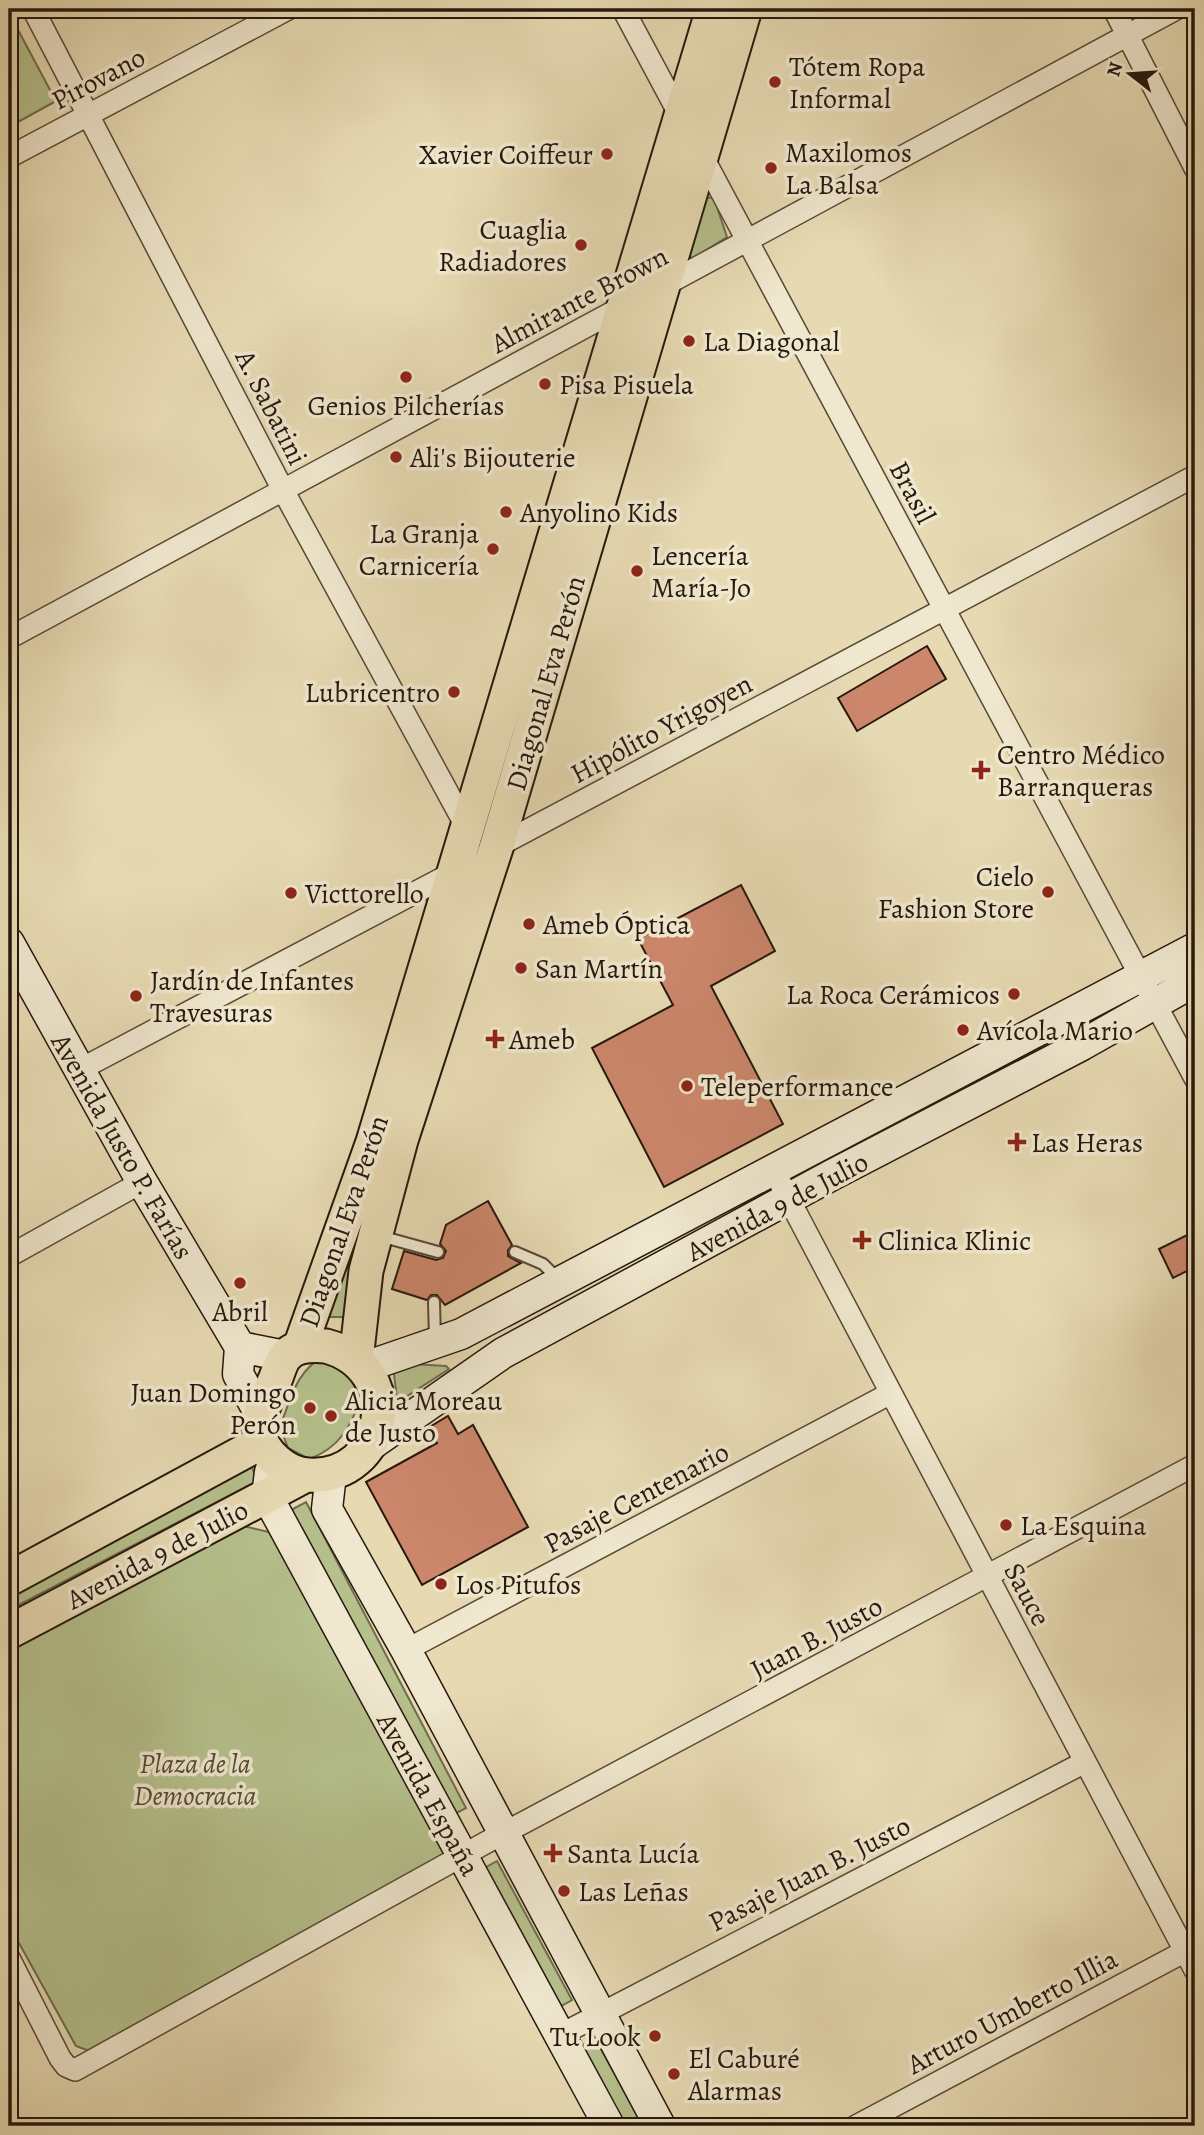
<svg xmlns="http://www.w3.org/2000/svg" width="1204" height="2135" viewBox="0 0 1204 2135" font-family="Alegreya,serif">
<style>
.green{fill:#b5c08c;stroke:#6e6c4c;stroke-width:2}
.building{fill:#cb866b;stroke:#27180d;stroke-width:2}
.lines{fill:none;stroke-linecap:round;stroke-linejoin:round}
.lane-casing{stroke:#574836;stroke-width:14}
.street-casing{stroke:#574836;stroke-width:24}
.secondary-casing{stroke:#27180d;stroke-width:33}
.primary-casing{stroke:#27180d;stroke-width:37}
.lane{stroke:#efe7ce;stroke-width:10}
.street{stroke:#efe7ce;stroke-width:21}
.secondary{stroke:#efe7ce;stroke-width:30}
.primary{stroke:#e7dab3;stroke-width:33}
.poi-dot{fill:#8f2418;stroke:#efe7ce;stroke-width:2.5}
.labels{text-anchor:middle;stroke-width:7;stroke-linejoin:round;paint-order:stroke}
.poi-label{font-size:28px;fill:#27180d;stroke:#efe7ce;text-anchor:start}
.street-label{font-size:28px;fill:#27180d;stroke:#efe7ce}
.park-label{font-size:28px;font-style:italic;fill:#524a33;stroke:#efe7ce}
</style>
<rect width="100%" height="100%" fill="#e7dab3"/>
<filter id="stains"><feTurbulence type="fractalNoise" baseFrequency=".00286" numOctaves="4"/><feColorMatrix values="0 0 0 0 .2 0 0 0 0 .09 0 0 0 0 .02 0 0 0 .5 -.17"/></filter>
<radialGradient id="worn" r=".72"><stop offset=".6" stop-color="#630" stop-opacity="0"/><stop offset="1" stop-color="#630" stop-opacity=".3"/></radialGradient>
<path class="green" d="M 9,13 L 56,101 L 9,127 Z
M 700,197 L 714,198 L 727,237 L 692,259 L 684,249 Z
M 384,1154 L 347,1317 L 326,1317 Z
M 326,1355 L 341,1363 L 361,1396 C 352,1425 340,1448 309,1459 L 288,1448 L 280,1427 C 291,1398 296,1370 326,1355 Z
M 395,1363 L 446,1366 L 449,1369 L 401,1400 L 397,1399 L 393,1366 Z
M 252,1467 L 257,1481 L 9,1610 L 9,1593 Z
M 306,1502 L 466,1808 L 451,1816 L 291,1510 Z
M 239,1525 L 277,1534 L 445,1854 L 92,2052 L 76,2046 L 9,1925 L 9,1648 Z
M 497,1861 L 572,2000 L 556,2009 L 481,1870 Z
M 595,2038 L 643,2126 L 622,2126 L 579,2047 Z"/>
<path class="building" d="M 927,646 L 946,679 L 857,731 L 838,698 Z
M 741,885 L 775,951 L 711,986 L 783,1124 L 664,1187 L 592,1048 L 673,1005 L 638,939 Z
M 488,1201 L 512,1245 L 508,1250 L 508,1256 L 521,1263 L 445,1305 L 437,1295 L 431,1295 L 427,1300 L 392,1289 L 404,1251 L 436,1260 L 443,1258 L 446,1251 L 440,1244 L 446,1225 Z
M 1195,1231 L 1195,1267 L 1173,1278 L 1159,1249 Z
M 448,1416 L 458,1434 L 473,1425 L 528,1527 L 422,1585 L 366,1482 L 437,1443 L 428,1428 Z"/>
<g class="lines">
<g class="lane-casing">
<path id="lane" d="M 380,1236 L 438,1252
M 515,1252 L 543,1264 L 558,1279
M 434,1302 L 435,1340"/>
</g>
<g class="street-casing">
<path id="street" d="M 33,9 L 283,490 L 467,828
M 623,9 L 683,121
M 1114,9 L 1195,168
M 700,152 L 1195,1078
M 9,157 L 288,9
M 661,287 L 1176,9
M 9,638 L 626,305
M 494,848 L 1195,476
M 79,1070 L 458,870
M 773,1169 L 1195,1970
M 9,1256 L 142,1182
M 406,1650 L 891,1393
M 9,1958 L 60,2058 L 66,2066 L 75,2070 L 487,1842 L 1195,1465
M 560,2035 L 1085,1762
M 856,2126 L 1195,1946"/>
</g>
<g class="secondary-casing">
<path id="secondary" d="M 9,943 L 142,1182 L 240,1347 L 238,1374 L 261,1416
M 240,1347 L 285,1356
M 365,1367 L 461,1334 L 1195,948
M 368,1447 L 503,1353 L 832,1175 L 1082,1045 L 1195,981
M 270,1472 L 267,1496 L 609,2126
M 331,1474 L 327,1509 L 406,1650 L 660,2126"/>
</g>
<g class="primary-casing">
<path id="primary" d="M 326,1346 C 408,1368 388,1480 308,1475 C 287,1474 261,1453 259,1431 C 257,1415 269,1395 275,1380 C 278,1373 281,1361 286,1356 C 295,1345 313,1345 326,1346 Z
M 300,1347 L 373,1142 L 713,9
M 356,1360 L 366,1271 L 401,1140 L 497,845 L 745,9
M 9,1579 L 262,1442
M 9,1632 L 306,1475"/>
</g>
<use href="#lane" class="lane"/>
<use href="#street" class="street"/>
<use href="#secondary" class="secondary"/>
<use href="#primary" class="primary"/>
</g>
<g class="poi-dot">
<circle cx="775" cy="82" r="7"/>
<circle cx="607" cy="154" r="7"/>
<circle cx="771" cy="168" r="7"/>
<circle cx="581" cy="245" r="7"/>
<circle cx="689" cy="341" r="7"/>
<circle cx="406" cy="377" r="7"/>
<circle cx="545" cy="384" r="7"/>
<circle cx="396" cy="457" r="7"/>
<circle cx="506" cy="512" r="7"/>
<circle cx="493" cy="549" r="7"/>
<circle cx="637" cy="571" r="7"/>
<circle cx="454" cy="692" r="7"/>
<path d="M977.5 759.5h7v7h7v7h-7v7h-7v-7h-7v-7h7z"/>
<circle cx="1048" cy="892" r="7"/>
<circle cx="291" cy="893" r="7"/>
<circle cx="529" cy="924" r="7"/>
<circle cx="521" cy="968" r="7"/>
<circle cx="1014" cy="994" r="7"/>
<circle cx="136" cy="996" r="7"/>
<circle cx="963" cy="1030" r="7"/>
<path d="M491.5 1028.5h7v7h7v7h-7v7h-7v-7h-7v-7h7z"/>
<circle cx="687" cy="1086" r="7"/>
<path d="M1013.5 1131.5h7v7h7v7h-7v7h-7v-7h-7v-7h7z"/>
<path d="M858.5 1229.5h7v7h7v7h-7v7h-7v-7h-7v-7h7z"/>
<circle cx="240" cy="1283" r="7"/>
<circle cx="310" cy="1408" r="7"/>
<circle cx="331" cy="1416" r="7"/>
<circle cx="1006" cy="1525" r="7"/>
<circle cx="441" cy="1584" r="7"/>
<path d="M549.5 1842.5h7v7h7v7h-7v7h-7v-7h-7v-7h7z"/>
<circle cx="564" cy="1891" r="7"/>
<circle cx="655" cy="2036" r="7"/>
<circle cx="674" cy="2074" r="7"/>
</g>
<g class="labels">
<g class="poi-label">
<text x="789" y="76">Tótem Ropa<tspan x="789" dy="32">Informal</tspan></text>
<text x="785" y="162">Maxilomos<tspan x="785" dy="32">La Balsa</tspan></text>
<text x="593" y="164" text-anchor="end">Xavier Coiffeur</text>
<text x="567" y="239" text-anchor="end">Cuaglia<tspan x="567" dy="32">Radiadores</tspan></text>
<text x="703" y="351">La Diagonal</text>
<text x="559" y="394">Pisa Pisuela</text>
<text x="406" y="415" text-anchor="middle">Genios Pilcherías</text>
<text x="410" y="467">Ali's Bijouterie</text>
<text x="520" y="522">Anyolino Kids</text>
<text x="479" y="543" text-anchor="end">La Granja<tspan x="479" dy="32">Carnicería</tspan></text>
<text x="651" y="565">Lencería<tspan x="651" dy="32">María-Jo</tspan></text>
<text x="440" y="702" text-anchor="end">Lubricentro</text>
<text x="997" y="764">Centro Médico<tspan x="997" dy="32">Barranqueras</tspan></text>
<text x="1034" y="886" text-anchor="end">Cielo<tspan x="1034" dy="32">Fashion Store</tspan></text>
<text x="305" y="903">Victtorello</text>
<text x="543" y="934">Ameb Óptica</text>
<text x="535" y="978">San Martín</text>
<text x="150" y="990">Jardín de Infantes<tspan x="150" dy="32">Travesuras</tspan></text>
<text x="1000" y="1004" text-anchor="end">La Roca Cerámicos</text>
<text x="977" y="1040">Avícola Mario</text>
<text x="509" y="1049">Ameb</text>
<text x="701" y="1096">Teleperformance</text>
<text x="1031" y="1152">Las Heras</text>
<text x="878" y="1250">Clinica Klinic</text>
<text x="240" y="1321" text-anchor="middle">Abril</text>
<text x="296" y="1402" text-anchor="end">Juan Domingo<tspan x="296" dy="32">Perón</tspan></text>
<text x="345" y="1410">Alicia Moreau<tspan x="345" dy="32">de Justo</tspan></text>
<text x="1020" y="1535">La Esquina</text>
<text x="455" y="1594">Los Pitufos</text>
<text x="567" y="1863">Santa Lucía</text>
<text x="578" y="1901">Las Leñas</text>
<text x="641" y="2046" text-anchor="end">Tu Look</text>
<text x="688" y="2068">El Caburé<tspan x="688" dy="32">Alarmas</tspan></text>
</g>
<g class="street-label">
<text transform="translate(98 78) rotate(-28)" y="10">Pirovano</text>
<text transform="translate(579 299) rotate(-28)" y="10">Almirante Brown</text>
<text transform="translate(272 407) rotate(63)" y="10">A. Sabatini</text>
<text transform="translate(913 492) rotate(62)" y="10">Brasil</text>
<text transform="translate(545 683) rotate(-74)" y="10">Diagonal Eva Perón</text>
<text transform="translate(661 728) rotate(-28)" y="10">Hipólito Yrigoyen</text>
<text transform="translate(123 1146) rotate(60)" y="10">Avenida Justo P. Farías</text>
<text transform="translate(777 1206) rotate(-28)" y="10">Avenida 9 de Julio</text>
<text transform="translate(343 1221) rotate(-71)" y="10">Diagonal Eva Perón</text>
<text transform="translate(636 1497) rotate(-28)" y="10">Pasaje Centenario</text>
<text transform="translate(157 1554) rotate(-28)" y="10">Avenida 9 de Julio</text>
<text transform="translate(1028 1594) rotate(62)" y="10">Sauce</text>
<text transform="translate(816 1637) rotate(-28)" y="10">Juan B. Justo</text>
<text transform="translate(429 1794) rotate(61)" y="10">Avenida España</text>
<text transform="translate(809 1873) rotate(-27)" y="10">Pasaje Juan B. Justo</text>
<text transform="translate(1012 2011) rotate(-28)" y="10">Arturo Umberto Illia</text>
</g>
<g class="park-label">
<text x="195" y="1773">Plaza de la<tspan x="195" dy="32">Democracia</tspan></text>
</g>
</g>
<rect width="1204" height="2135" fill="none" stroke="#e7dab3" stroke-width="35"/>
<rect x="10" y="10" width="1183" height="2114" fill="none" stroke="#27180d" stroke-width="3.5"/>
<rect x="18" y="18" width="1169" height="2100" fill="none" stroke="#27180d" stroke-width="2"/>
<g transform="translate(1130 74) rotate(287)" stroke="#efe7ce" stroke-width="5" paint-order="stroke">
<path d="M0-5L12 26L0 18L-12 26Z" fill="#27180d"/>
<text y="-10" font-size="19" font-weight="bold" text-anchor="middle" fill="#27180d">N</text>
</g>
<rect width="100%" height="100%" filter="url(#stains)"/>
<rect width="100%" height="100%" fill="url(#worn)"/>
</svg>
